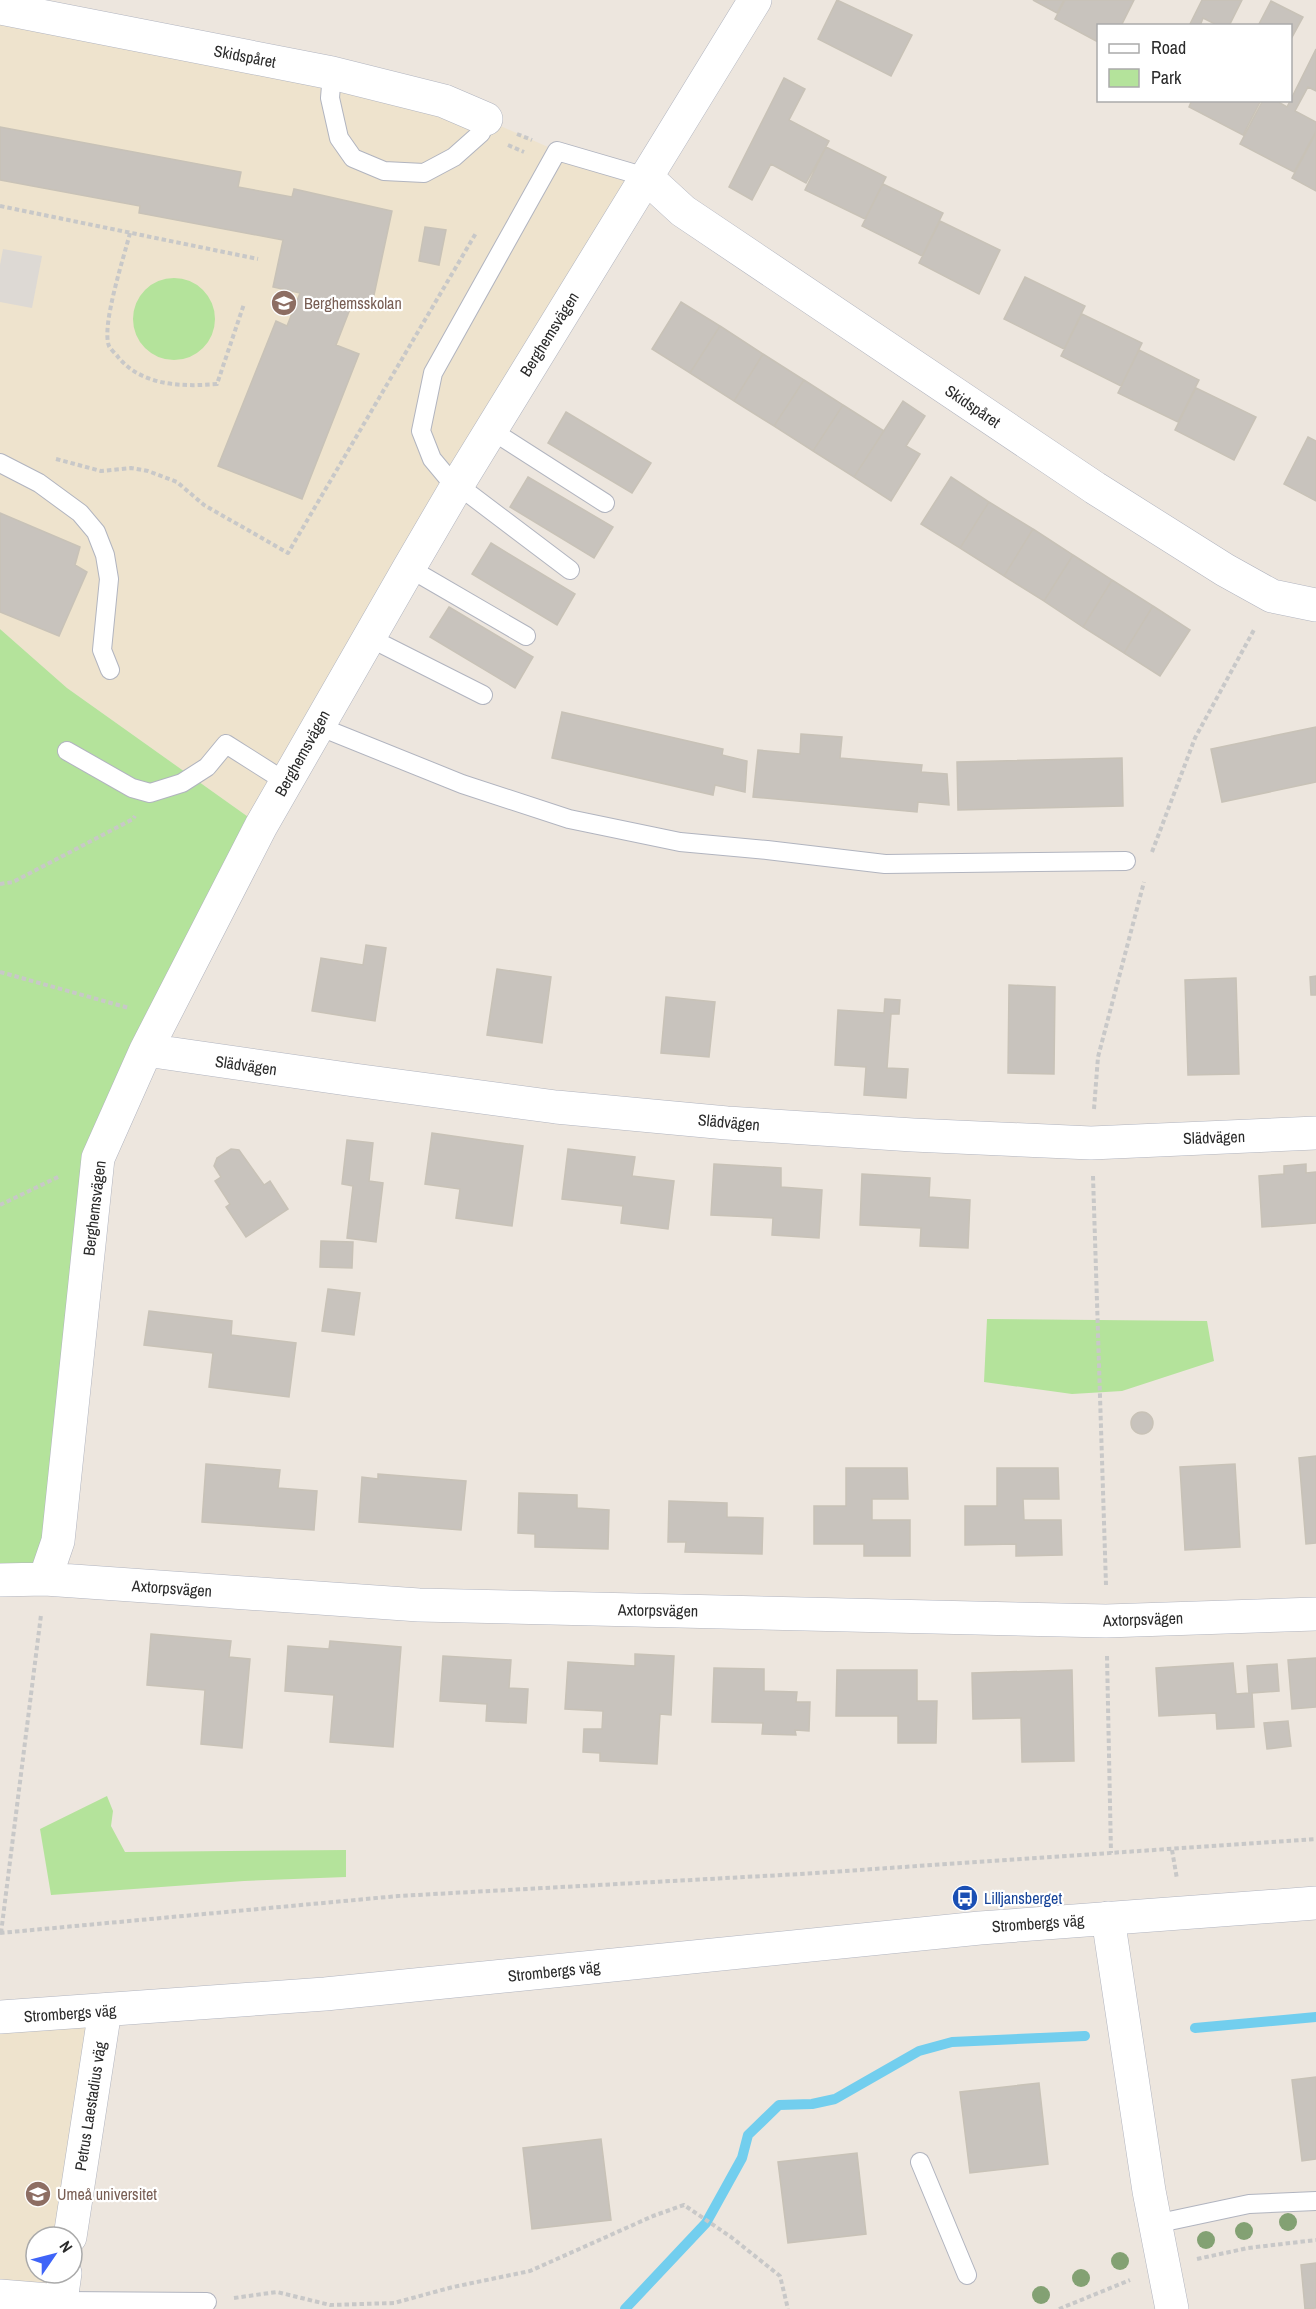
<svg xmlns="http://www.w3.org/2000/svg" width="1316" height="2309" viewBox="0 0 1316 2309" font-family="'Archivo Narrow',sans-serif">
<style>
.education{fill:#eee3cd}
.green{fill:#b4e39b}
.plaza{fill:#ddd9d4}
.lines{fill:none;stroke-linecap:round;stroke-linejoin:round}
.stream{stroke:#72ceee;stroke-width:10}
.building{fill:#c8c3bd;stroke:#c8c2b7;stroke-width:1.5}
.service-casing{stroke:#b1b4bf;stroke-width:20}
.minor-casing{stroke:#b1b4bf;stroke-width:34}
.tertiary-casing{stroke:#b1b4bf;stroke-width:34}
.path{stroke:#c8c8c8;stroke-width:4;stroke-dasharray:4.5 3;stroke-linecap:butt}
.service{stroke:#fff;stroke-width:18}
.minor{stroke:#fff;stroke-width:33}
.tertiary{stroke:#fff;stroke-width:33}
.tree{fill:#83a173}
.labels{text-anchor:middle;stroke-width:4.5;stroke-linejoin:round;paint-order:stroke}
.street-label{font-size:16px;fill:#2b2b2b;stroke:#fff}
.education-label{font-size:16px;fill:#785e54;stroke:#fff;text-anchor:start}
.transit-label{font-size:16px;fill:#164399;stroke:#fff;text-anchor:start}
</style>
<rect width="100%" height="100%" fill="#ede6de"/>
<path class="education" d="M 0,8 L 444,101 L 557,151 L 646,177 L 261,826 L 67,688 L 0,629 Z
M 105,2010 L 70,2237 L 36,2237 L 36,2273 L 65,2273 L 61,2301 L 0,2309 L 0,2017 Z"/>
<path class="green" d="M133 319a41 41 0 1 1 82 0a41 41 0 1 1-82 0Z
M 0,629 L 67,688 L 261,826 L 98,1158 L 45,1579 L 0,1580 Z
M 987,1319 L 1207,1321 L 1214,1361 L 1122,1391 L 1072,1394 L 984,1382 Z
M 107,1796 L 113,1811 L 111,1826 L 125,1852 L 346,1850 L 346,1877 L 244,1881 L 51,1895 L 40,1829 Z"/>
<path class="plaza" d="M 3,249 L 42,256 L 32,308 L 0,302 L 0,265 Z"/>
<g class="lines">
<path class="stream" d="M 1195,2028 L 1316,2017
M 625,2309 L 706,2223 L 742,2158 L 748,2135 L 779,2105 L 812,2104 L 835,2099 L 919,2051 L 952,2042 L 1085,2036"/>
</g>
<path class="building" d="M 837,0 L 912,35 L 891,76 L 818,39 Z
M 1033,0 L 1064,0 L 1057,13 Z
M 1065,0 L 1134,0 L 1121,26 L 1098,26 L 1098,42 L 1055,19 Z
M 1202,0 L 1242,0 L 1229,26 L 1219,26 L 1203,18 L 1200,26 L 1189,26 Z
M 1271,1 L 1303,17 L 1290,41 L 1290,26 L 1258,26 Z
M 1316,49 L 1316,91 L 1308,87 L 1295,111 L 1316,122 L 1316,131 L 1294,172 L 1240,144 L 1263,100 L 1275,100 L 1287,107 Z
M 784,78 L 805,89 L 789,120 L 829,141 L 806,183 L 771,164 L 752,200 L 729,187 Z
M 1192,100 L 1261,100 L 1243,135 L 1189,107 Z
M 0,127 L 241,172 L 238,187 L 292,197 L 294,189 L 392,211 L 371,309 L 352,304 L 336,345 L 359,354 L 302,499 L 218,466 L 276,321 L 287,326 L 300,293 L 273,287 L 283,240 L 139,213 L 140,206 L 0,180 Z
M 1316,133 L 1316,191 L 1292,178 Z
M 826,147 L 886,177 L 865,219 L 805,190 Z
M 883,184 L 943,213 L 922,256 L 862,226 Z
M 940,221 L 1000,250 L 979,294 L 919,263 Z
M 425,227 L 446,230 L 439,265 L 419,261 Z
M 1025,277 L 1085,306 L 1064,349 L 1004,319 Z
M 681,302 L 720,326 L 690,373 L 652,349 Z
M 1082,314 L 1142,343 L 1121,386 L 1061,356 Z
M 720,326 L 763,354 L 734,401 L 690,373 Z
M 1139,350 L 1199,380 L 1178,422 L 1118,393 Z
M 763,354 L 804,380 L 774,426 L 734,401 Z
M 804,380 L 843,405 L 813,451 L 774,426 Z
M 1196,388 L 1256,417 L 1234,460 L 1175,430 Z
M 903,401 L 925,416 L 906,446 L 920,454 L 891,501 L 854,477 Z
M 843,405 L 884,431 L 854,477 L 813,451 Z
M 566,412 L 651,463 L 632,493 L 548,443 Z
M 1308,437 L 1316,441 L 1316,501 L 1284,484 Z
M 528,477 L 613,527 L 594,558 L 510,507 Z
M 951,477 L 989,502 L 960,548 L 921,524 Z
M 989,502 L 1033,529 L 1004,576 L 960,548 Z
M 0,513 L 80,547 L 75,565 L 87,572 L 59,636 L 0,612 Z
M 1033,529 L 1073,555 L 1044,601 L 1004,576 Z
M 491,543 L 575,594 L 557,625 L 472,574 Z
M 1073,555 L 1112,580 L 1083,627 L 1044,601 Z
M 1112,580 L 1153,606 L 1124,653 L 1083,627 Z
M 1153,606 L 1190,630 L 1160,676 L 1124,653 Z
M 449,607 L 533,657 L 515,688 L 430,637 Z
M 562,712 L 723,749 L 722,755 L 747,761 L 745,792 L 715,785 L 713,795 L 552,758 Z
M 1316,727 L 1316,782 L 1222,802 L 1211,749 Z
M 801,734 L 842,737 L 840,758 L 922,765 L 921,772 L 947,774 L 949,805 L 918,802 L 917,812 L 753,797 L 758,750 L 800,754 Z
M 1122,758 L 1123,806 L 958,810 L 957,762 Z
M 366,945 L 386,948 L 375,1021 L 312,1011 L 321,958 L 363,965 Z
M 497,969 L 551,977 L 542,1043 L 487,1035 Z
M 1316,976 L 1316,995 L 1311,995 L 1310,977 Z
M 1236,978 L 1239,1074 L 1188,1075 L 1185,980 Z
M 1009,985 L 1055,987 L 1054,1074 L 1008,1073 Z
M 666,997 L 715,1002 L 709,1057 L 661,1053 Z
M 885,999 L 900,1000 L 899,1014 L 891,1014 L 887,1068 L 908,1069 L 906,1098 L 864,1095 L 866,1067 L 835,1065 L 838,1010 L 884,1013 Z
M 432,1133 L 523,1146 L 512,1226 L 456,1218 L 460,1189 L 425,1184 Z
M 347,1140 L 373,1143 L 369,1181 L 383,1183 L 376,1242 L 347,1238 L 353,1186 L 342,1184 Z
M 231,1149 L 239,1150 L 264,1185 L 270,1181 L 288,1209 L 246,1237 L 226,1207 L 230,1204 L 215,1181 L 221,1177 L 214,1166 L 217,1158 Z
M 568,1149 L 635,1157 L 632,1176 L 674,1181 L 668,1229 L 621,1223 L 623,1206 L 562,1199 Z
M 714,1164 L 781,1168 L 781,1187 L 822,1190 L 819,1238 L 772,1235 L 773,1218 L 711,1215 Z
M 1306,1164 L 1306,1173 L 1316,1172 L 1316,1223 L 1262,1227 L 1259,1176 L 1284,1174 L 1284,1166 Z
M 862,1174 L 930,1178 L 929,1197 L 970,1200 L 968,1248 L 920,1246 L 921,1228 L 860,1225 Z
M 321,1241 L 353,1242 L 352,1268 L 320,1267 Z
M 328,1289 L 360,1293 L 354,1335 L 322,1331 Z
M 149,1311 L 232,1321 L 231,1335 L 296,1343 L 289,1397 L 209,1387 L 213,1353 L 144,1345 Z
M1131 1423a11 11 0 1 1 22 0a11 11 0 1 1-22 0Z
M 1316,1456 L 1316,1543 L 1306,1544 L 1299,1458 Z
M 206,1464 L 280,1470 L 278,1488 L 317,1491 L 314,1530 L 202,1522 Z
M 1235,1464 L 1240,1547 L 1185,1550 L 1180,1467 Z
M 846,1468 L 907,1468 L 908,1499 L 872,1499 L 872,1520 L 910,1520 L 910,1556 L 864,1556 L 864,1544 L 814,1544 L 814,1506 L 846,1506 Z
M 997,1468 L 1058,1468 L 1059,1499 L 1023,1499 L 1024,1520 L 1061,1520 L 1062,1555 L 1016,1556 L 1016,1544 L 965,1545 L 965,1506 L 997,1506 Z
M 378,1474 L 466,1481 L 461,1530 L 359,1522 L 362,1477 L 378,1479 Z
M 519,1493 L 577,1495 L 577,1508 L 609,1510 L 608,1549 L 535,1547 L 535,1534 L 518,1533 Z
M 669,1501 L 727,1503 L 727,1517 L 763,1518 L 762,1554 L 685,1552 L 686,1542 L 668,1542 Z
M 151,1634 L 231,1641 L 229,1657 L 250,1659 L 242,1748 L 201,1744 L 205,1690 L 147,1685 Z
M 330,1641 L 401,1647 L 393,1747 L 330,1742 L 334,1695 L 285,1691 L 288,1646 L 329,1649 Z
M 635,1654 L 674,1656 L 671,1715 L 660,1714 L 657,1764 L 600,1761 L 600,1753 L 583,1752 L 584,1729 L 602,1729 L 603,1711 L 565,1709 L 568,1662 L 635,1666 Z
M 443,1656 L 511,1660 L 509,1688 L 528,1689 L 526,1723 L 486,1721 L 487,1704 L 440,1701 Z
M 1316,1658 L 1316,1707 L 1292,1709 L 1288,1660 Z
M 1233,1663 L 1236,1694 L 1249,1693 L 1247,1666 L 1277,1664 L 1279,1691 L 1252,1693 L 1254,1727 L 1217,1729 L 1216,1713 L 1159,1716 L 1156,1668 Z
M 714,1668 L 764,1669 L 764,1691 L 797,1692 L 796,1702 L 810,1702 L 809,1731 L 795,1730 L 796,1735 L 762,1734 L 763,1723 L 712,1722 Z
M 837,1670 L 917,1670 L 917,1701 L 937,1701 L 936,1743 L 898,1743 L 898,1716 L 836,1716 Z
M 1072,1670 L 1074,1761 L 1022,1762 L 1021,1718 L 973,1719 L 972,1673 Z
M 1288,1721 L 1291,1746 L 1267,1749 L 1264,1723 Z
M 1316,2077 L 1316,2159 L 1302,2161 L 1292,2080 Z
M 1039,2083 L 1048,2164 L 970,2173 L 960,2092 Z
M 601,2139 L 611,2220 L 532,2229 L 523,2148 Z
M 857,2153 L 866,2234 L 788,2243 L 778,2162 Z
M 1316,2263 L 1316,2308 L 1305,2309 L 1301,2265 Z"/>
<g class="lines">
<g class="service-casing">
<path id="service" d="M 332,73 L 330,98 L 339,138 L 353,158 L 384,171 L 424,173 L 454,157 L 481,133 L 486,119
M 491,430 L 605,503
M 0,463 L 39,483 L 80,513 L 96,532 L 105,555 L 109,579 L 102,650 L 110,670
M 409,568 L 526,636
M 570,570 L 447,477 L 432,459 L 421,431 L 433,373 L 557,151 L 646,177
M 368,637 L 483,695
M 318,726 L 462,784 L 569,819 L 680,842 L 767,850 L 885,864 L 1126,861
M 67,751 L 132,788 L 150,793 L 182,783 L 207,767 L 226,744 L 286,782
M 920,2162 L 967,2275
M 1155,2224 L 1249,2204 L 1316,2201
M 61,2301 L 207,2302"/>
</g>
<g class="minor-casing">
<path id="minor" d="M 0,8 L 332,73 L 444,101 L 486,119
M 646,177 L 683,211 L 1095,488 L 1225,570 L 1272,596 L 1316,605
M 146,1050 L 354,1080 L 556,1107 L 727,1123 L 913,1135 L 1091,1143 L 1316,1133
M 45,1579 L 58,1541 L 98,1158 L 146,1050 L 261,826 L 409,568 L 458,484 L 755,0
M 0,1580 L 45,1579 L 419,1605 L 1106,1621 L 1316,1614
M 1108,1918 L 1149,2191 L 1172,2309
M 70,2237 L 105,2010
M 0,2296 L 61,2301
M 63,2309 L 61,2301 L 65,2273"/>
</g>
<g class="tertiary-casing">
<path id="tertiary" d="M 0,2017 L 325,1994 L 980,1928 L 1316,1903"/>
</g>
<path class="path" d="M 517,134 L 532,140
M 508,145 L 524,152
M 0,206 L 258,259
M 130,233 C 124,257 101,326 109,346 C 111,350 116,354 118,357 C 142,386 182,387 217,384 L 244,304
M 56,459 L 101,471 L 131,468 L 148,471 L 177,482 L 204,505 L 288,553 L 476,233
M 1152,852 L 1195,738 L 1255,628
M 0,884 L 13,882 L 133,819 L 135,816
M 0,972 L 129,1008
M 1094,1109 L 1098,1057 L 1144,882
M 1093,1176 L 1106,1585
M 0,1205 L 60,1176
M 1107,1656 L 1111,1853
M 1172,1850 L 1177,1879
M 0,1933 L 398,1896 L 800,1874 L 1316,1839
M 1,1933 L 41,1615
M 1197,2259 L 1248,2248 L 1316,2240
M 234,2298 L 277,2292 L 330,2305 L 394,2303 L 453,2287 L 530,2271 L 653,2216 L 684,2205 L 731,2237 L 780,2276 L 788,2309
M 1059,2309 L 1130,2280"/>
<use href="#service" class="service"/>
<use href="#minor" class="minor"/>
<use href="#tertiary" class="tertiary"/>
</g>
<g class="tree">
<circle cx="1288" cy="2222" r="9"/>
<circle cx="1244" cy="2231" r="9"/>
<circle cx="1206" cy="2240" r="9"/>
<circle cx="1120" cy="2261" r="9"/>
<circle cx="1081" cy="2278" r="9"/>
<circle cx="1041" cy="2295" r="9"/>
</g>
<defs>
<g id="school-disc" transform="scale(1.35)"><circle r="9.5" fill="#8d6e63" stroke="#fff"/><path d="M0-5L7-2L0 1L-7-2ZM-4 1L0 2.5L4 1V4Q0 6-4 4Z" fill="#fff"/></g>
<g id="bus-disc" transform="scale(1.35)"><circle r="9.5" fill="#1a4fb4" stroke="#fff"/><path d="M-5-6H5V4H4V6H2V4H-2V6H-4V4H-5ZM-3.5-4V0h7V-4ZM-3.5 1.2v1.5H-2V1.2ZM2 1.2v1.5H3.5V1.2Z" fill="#fff"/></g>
<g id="university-disc" transform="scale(1.35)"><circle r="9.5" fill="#8d6e63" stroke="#fff"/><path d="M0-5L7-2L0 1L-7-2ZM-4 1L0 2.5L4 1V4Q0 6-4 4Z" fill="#fff"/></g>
</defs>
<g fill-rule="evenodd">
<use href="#school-disc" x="284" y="303"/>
<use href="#bus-disc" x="965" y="1898"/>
<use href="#university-disc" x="38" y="2194"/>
</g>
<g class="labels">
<g class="street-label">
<text transform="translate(245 56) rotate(11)" y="6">Skidspåret</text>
<text transform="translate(549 334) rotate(-58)" y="6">Berghemsvägen</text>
<text transform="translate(973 406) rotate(34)" y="6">Skidspåret</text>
<text transform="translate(302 753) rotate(-61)" y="6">Berghemsvägen</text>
<text transform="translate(246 1065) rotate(8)" y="6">Slädvägen</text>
<text transform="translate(729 1122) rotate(5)" y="6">Slädvägen</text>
<text transform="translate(1214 1137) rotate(-2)" y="6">Slädvägen</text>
<text transform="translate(94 1208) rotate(-83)" y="6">Berghemsvägen</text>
<text transform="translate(172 1588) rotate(4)" y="6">Axtorpsvägen</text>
<text transform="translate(658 1610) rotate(1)" y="6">Axtorpsvägen</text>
<text transform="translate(1143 1619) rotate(-2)" y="6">Axtorpsvägen</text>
<text transform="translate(1038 1923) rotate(-4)" y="6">Strombergs väg</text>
<text transform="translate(554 1971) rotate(-6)" y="6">Strombergs väg</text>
<text transform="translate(70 2013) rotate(-4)" y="6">Strombergs väg</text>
<text transform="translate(90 2106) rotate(-81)" y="6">Petrus Laestadius väg</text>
</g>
<g class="education-label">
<text x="304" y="309">Berghemsskolan</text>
<text x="57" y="2200">Umeå universitet</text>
</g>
<g class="transit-label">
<text x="984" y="1904">Lilljansberget</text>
</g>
</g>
<rect x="1097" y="24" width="195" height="78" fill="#ffffff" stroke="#aaaaaa" stroke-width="1.5"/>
<rect x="1109" y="44" width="30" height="9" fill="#ffffff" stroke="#aaaaaa" stroke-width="1.5"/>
<text x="1151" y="54" font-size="18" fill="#2b2b2b">Road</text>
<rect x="1109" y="69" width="30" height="18" fill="#b4e39b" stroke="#aaaaaa" stroke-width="1.5"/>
<text x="1151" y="84" font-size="18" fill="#2b2b2b">Park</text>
<g transform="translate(54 2255) rotate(55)"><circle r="28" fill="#ffffff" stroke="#aaaaaa" stroke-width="1.5"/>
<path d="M0-4.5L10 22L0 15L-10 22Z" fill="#3f64f8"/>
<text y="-9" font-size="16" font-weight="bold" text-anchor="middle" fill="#2b2b2b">N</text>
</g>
</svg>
